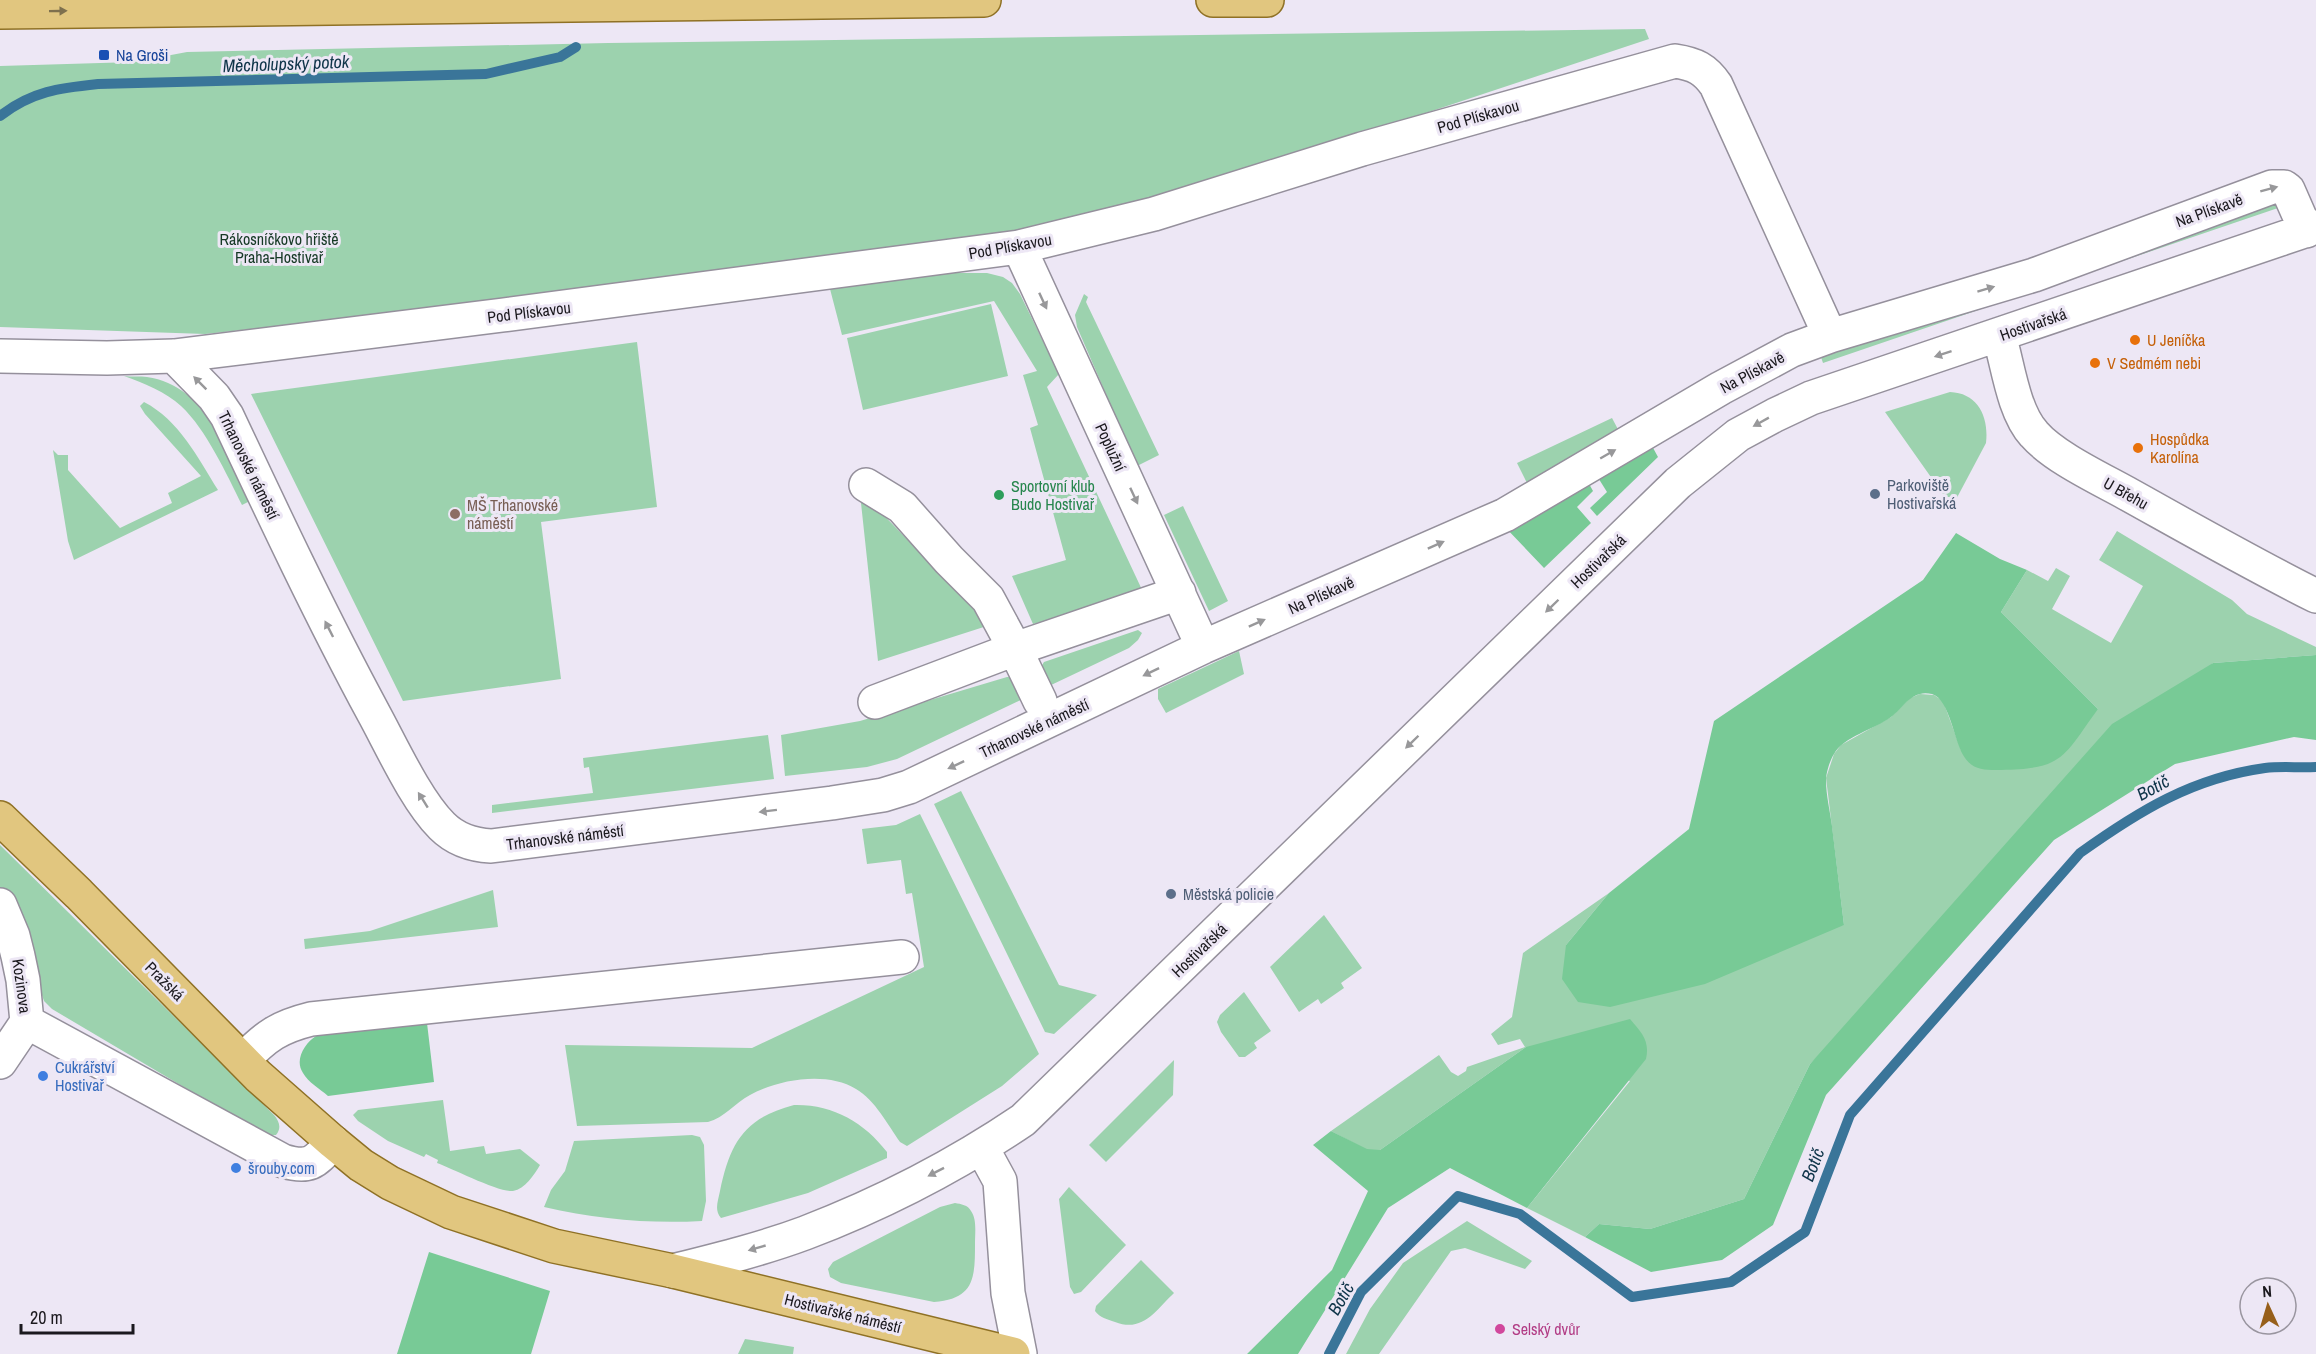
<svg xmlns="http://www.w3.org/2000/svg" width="2316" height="1354" viewBox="0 0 2316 1354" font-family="'Archivo Narrow',sans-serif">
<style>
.green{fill:#9cd2ae}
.forest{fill:#78ca96}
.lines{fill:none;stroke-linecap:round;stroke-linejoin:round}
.stream{stroke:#3a7599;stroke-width:10}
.minor-casing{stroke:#95909c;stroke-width:36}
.major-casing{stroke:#8f7125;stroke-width:36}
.minor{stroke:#fff;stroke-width:33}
.major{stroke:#e1c67f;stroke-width:33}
.oneway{fill:#7e704e}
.oneway2{fill:#98989a}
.transit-dot{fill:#1a4fb4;stroke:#ede7f5;stroke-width:2}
.food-dot{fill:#e8710a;stroke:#ede7f5;stroke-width:2}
.service-dot{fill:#5c6f8a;stroke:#ede7f5;stroke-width:2}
.leisure-dot{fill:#2e9e5b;stroke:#ede7f5;stroke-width:2}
.education-dot{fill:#8d6e63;stroke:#ede7f5;stroke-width:2}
.shop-dot{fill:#3f7fe0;stroke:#ede7f5;stroke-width:2}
.hotel-dot{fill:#d1479c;stroke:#ede7f5;stroke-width:2}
.labels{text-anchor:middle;stroke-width:6;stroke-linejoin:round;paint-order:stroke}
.transit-label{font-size:16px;fill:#164399;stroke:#ede7f5;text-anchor:start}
.street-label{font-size:16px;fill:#1b191e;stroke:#ede7f5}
.park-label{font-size:16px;fill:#163925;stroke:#ede7f5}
.food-label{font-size:16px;fill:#c56008;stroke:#ede7f5;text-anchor:start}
.service-label{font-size:16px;fill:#4e5e75;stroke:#ede7f5;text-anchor:start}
.leisure-label{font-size:16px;fill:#27864d;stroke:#ede7f5;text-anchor:start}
.education-label{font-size:16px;fill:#785e54;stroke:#ede7f5;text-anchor:start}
.shop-label{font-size:16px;fill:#366cbe;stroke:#ede7f5;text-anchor:start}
.hotel-label{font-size:16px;fill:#b23c85;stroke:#ede7f5;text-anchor:start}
.water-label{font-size:18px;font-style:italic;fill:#0f3449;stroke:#ede7f5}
</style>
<rect width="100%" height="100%" fill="#ede7f5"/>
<path class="green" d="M 1645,29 L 1649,39 L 1140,208 L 1014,232 L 328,321 L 205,334 L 0,327 L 0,66 L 134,62 L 187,52 L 608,43 Z
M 2272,203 L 2278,208 L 1823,363 L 1819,351 Z
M 950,273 L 987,273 L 1003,277 L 1012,283 L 1020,294 L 1059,374 L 1047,387 L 1144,594 L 1033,624 L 1012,576 L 1066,560 L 1030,428 L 1038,425 L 1023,375 L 1037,371 L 994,301 L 842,335 L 830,289 Z
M 1084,294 L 1088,297 L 1086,302 L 1159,455 L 1137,466 L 1077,327 L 1075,315 Z
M 991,304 L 1008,376 L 863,410 L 847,338 Z
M 637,342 L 657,507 L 541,522 L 561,679 L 403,701 L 251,394 Z
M 124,376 C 132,377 140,376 147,377 C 208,386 228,454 250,501 L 242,505 C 227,475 206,429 181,406 C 166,392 144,383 124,376 Z
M 1950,392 C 1978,393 1989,417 1986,443 L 1952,507 L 1885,412 Z
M 144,402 C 179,420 198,458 218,490 L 74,560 L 68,541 L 53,450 L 58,455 L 68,455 L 68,470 L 120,528 L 172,503 L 168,493 L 201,476 L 145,414 L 140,406 Z
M 1612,418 L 1621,435 L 1527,483 L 1517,463 Z
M 871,502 L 990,625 L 878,661 L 861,503 Z
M 1183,506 L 1228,601 L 1209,611 L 1164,515 Z
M 2117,531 L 2232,600 L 2247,614 L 2316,647 L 2316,655 L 2213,663 L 1810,1064 L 1744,1199 L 1650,1229 L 1599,1224 L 1585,1237 L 1527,1208 L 1630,1081 L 1526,1047 L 1380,1150 L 1367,1150 L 1331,1131 L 1439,1055 L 1451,1072 L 1458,1076 L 1466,1071 L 1467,1067 L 1525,1047 L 1520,1039 L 1498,1045 L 1491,1034 L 1512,1017 L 1523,953 L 1609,893 L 1566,945 L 1844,925 L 1826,778 L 1834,754 L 1841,745 L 1891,717 L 1910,698 L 1920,694 L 1934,695 L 1943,701 L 1961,750 L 2098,709 L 2001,612 L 2027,570 L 2048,581 L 2056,568 L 2070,576 L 2052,609 L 2111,643 L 2143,586 L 2099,560 Z
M 1138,630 L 1142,633 L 1138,640 L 1129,648 L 1049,686 L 1041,667 L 1044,662 Z
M 1239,651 L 1244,674 L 1166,713 L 1158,699 L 1158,689 Z
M 1007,677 L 1011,677 L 1027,697 L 897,759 L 867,767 L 785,776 L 781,735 L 860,721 Z
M 768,735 L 774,779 L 492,813 L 492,805 L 593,793 L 589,767 L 584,768 L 583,758 Z
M 961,791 L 1059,985 L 1097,995 L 1054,1034 L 1045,1032 L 934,804 Z
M 920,814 L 1039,1054 L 1002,1086 L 907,1146 L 900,1142 C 888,1125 875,1100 856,1089 C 827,1071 779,1079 750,1095 C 735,1103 724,1118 708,1122 L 577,1126 L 565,1045 L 752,1048 L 924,967 L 912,893 L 906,894 L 901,860 L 867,864 L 862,829 L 896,825 Z
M 0,845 L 274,1115 C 279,1121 282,1128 276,1135 L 268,1135 L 258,1131 L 52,1009 L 44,1001 L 41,992 L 19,921 L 0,889 Z
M 493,890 L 498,927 L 305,949 L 304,939 L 370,931 Z
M 1324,915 L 1362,968 L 1341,983 L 1344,988 L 1321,1004 L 1318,999 L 1299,1012 L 1270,967 Z
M 1244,992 L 1271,1031 L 1254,1043 L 1257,1048 L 1245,1057 L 1239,1057 L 1221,1032 L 1217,1022 L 1220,1015 Z
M 1174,1060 L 1173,1095 L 1106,1162 L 1089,1145 Z
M 443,1100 L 450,1151 L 484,1146 L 486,1154 L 520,1149 L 540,1165 C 534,1175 525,1189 513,1191 C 500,1193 451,1168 437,1163 L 438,1160 L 426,1154 L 424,1157 L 388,1141 L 358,1121 L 353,1115 L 358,1110 Z
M 794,1105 C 832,1104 864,1122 887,1152 L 887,1158 L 808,1193 L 721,1218 C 714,1210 718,1201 720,1191 C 730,1143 744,1118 794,1105 Z
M 692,1135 L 700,1137 L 704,1145 L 706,1201 L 702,1221 C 648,1224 597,1219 544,1207 L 551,1190 L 565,1171 L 574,1141 Z
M 1069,1187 L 1126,1245 L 1081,1292 L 1074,1294 L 1070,1287 L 1059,1199 Z
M 955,1203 C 961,1204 968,1205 971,1211 C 977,1219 975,1233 975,1243 C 975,1277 975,1299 934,1302 L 841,1283 L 830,1277 L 828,1269 L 833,1262 L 940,1207 Z
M 1467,1221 L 1532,1261 L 1525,1269 L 1465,1248 L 1451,1251 L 1379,1354 L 1346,1354 L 1370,1309 L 1403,1263 Z
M 1141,1260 L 1174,1293 C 1156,1310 1143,1333 1115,1322 C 1107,1319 1100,1318 1095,1311 L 1096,1306 Z
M 745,1339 L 794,1347 L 793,1354 L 738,1354 Z"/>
<path class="forest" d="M 1652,446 L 1658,457 L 1597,516 L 1590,508 L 1607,492 L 1597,476 Z
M 1588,482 L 1593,491 L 1577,507 L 1591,523 L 1544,568 L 1504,526 Z
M 1956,533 L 2000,559 L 2027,570 L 2001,612 L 2098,709 C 2063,757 2064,769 2001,770 C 1987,770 1974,771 1965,758 C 1954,743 1950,699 1932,694 C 1912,689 1904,707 1891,717 C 1875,729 1843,737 1834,754 C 1830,760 1826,773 1826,780 C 1826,795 1830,811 1832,826 C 1836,859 1840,892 1844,925 L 1705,984 L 1610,1007 L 1578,1002 L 1562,979 L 1566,945 L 1609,893 L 1689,829 L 1714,721 L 1923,580 Z
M 2316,655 L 2316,740 L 2294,737 L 2175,764 L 2054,840 L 1826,1095 L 1773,1225 L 1722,1260 L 1651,1272 L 1585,1237 L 1599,1224 L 1650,1229 L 1744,1199 L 1810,1064 L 2112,724 L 2213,663 Z
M 1630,1019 C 1642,1033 1650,1041 1646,1059 L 1527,1208 L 1450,1168 L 1388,1208 L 1298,1354 L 1247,1354 L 1332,1270 L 1368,1191 L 1313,1145 L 1331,1131 L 1367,1149 L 1380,1150 L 1526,1047 Z
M 427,1023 L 434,1082 L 328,1096 C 320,1089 308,1082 303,1073 C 294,1060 305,1043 316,1036 Z
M 429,1252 L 550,1291 L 531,1354 L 397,1354 Z"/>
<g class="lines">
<path class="stream" d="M 0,116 C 32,91 60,88 98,84 L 486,74 L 560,57 L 576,47
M 1329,1354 L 1361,1292 L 1458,1196 L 1520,1214 L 1632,1297 L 1731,1282 L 1805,1232 L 1850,1115 L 2080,853 C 2139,811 2192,778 2265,768 C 2282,766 2299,768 2316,767"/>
<g class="minor-casing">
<path id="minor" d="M 1019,247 L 1203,647
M 1999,335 C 2008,365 2013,411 2034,434 C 2054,457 2099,478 2126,493 C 2189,528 2252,564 2316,596
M 0,356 L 107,358 L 174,356 L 503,315 L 1019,247 L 1154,214 L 1362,149 L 1675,61 C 1695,64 1705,69 1716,85 L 1830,336
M 174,356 L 214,397 L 227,416 C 274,516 321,616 374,714 C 392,747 416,800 442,826 C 456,840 472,845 491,846 L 832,803 L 883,795 L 909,787 L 1203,647 L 1505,515 L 1721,388 L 1792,350 L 1830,336 L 2034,275 L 2272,187 L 2284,187 L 2288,190 L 2306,231
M 866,485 L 902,507 L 949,560 L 988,599 L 1015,649 L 1179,593
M 875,702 L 1015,649 L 1040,701
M 0,905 L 13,936 L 18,956 L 23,980 L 27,1022 L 0,1062
M 27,1022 L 283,1161 C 311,1169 315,1162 333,1142
M 243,1060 C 266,1036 279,1027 311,1019 L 902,957
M 982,1148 L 1000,1181 L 1008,1293 L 1020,1354
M 673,1271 C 717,1260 762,1249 805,1233 C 881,1204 955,1166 1023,1120 L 1678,483 L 1738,435 L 1775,415 L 1811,398 L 2316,227"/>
</g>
<g class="major-casing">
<path id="major" d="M 1213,0 L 1267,0
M 0,12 L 984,0
M 0,818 L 79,894 L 258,1076 L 333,1142 L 361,1165 L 390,1183 L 451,1212 L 554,1246 L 673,1271 L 1013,1354"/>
</g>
<use href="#minor" class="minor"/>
<use href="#major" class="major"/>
</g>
<defs><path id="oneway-solid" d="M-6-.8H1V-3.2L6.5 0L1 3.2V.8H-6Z" transform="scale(1.5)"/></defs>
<use class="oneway" href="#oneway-solid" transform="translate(58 11) rotate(-1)"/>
<g class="oneway2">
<use href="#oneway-solid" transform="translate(2269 189) rotate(-15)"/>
<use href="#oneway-solid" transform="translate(1986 289) rotate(-17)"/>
<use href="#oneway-solid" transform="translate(1043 301) rotate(65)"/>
<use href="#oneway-solid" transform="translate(1943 354) rotate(162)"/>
<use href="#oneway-solid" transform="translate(200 383) rotate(-135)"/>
<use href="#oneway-solid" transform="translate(1761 422) rotate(151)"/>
<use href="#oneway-solid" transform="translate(1608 454) rotate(-30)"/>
<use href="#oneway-solid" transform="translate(1134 496) rotate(65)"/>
<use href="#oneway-solid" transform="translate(1436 545) rotate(-24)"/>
<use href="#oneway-solid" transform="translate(1552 606) rotate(136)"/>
<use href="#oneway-solid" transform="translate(1257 623) rotate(-24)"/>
<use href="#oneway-solid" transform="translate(329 629) rotate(-117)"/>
<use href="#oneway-solid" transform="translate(1151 672) rotate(154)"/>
<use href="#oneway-solid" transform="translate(1412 742) rotate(136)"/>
<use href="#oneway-solid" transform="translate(956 765) rotate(155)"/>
<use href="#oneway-solid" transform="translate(423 800) rotate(-122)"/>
<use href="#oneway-solid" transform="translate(768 811) rotate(173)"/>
<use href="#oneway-solid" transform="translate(936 1172) rotate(153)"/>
<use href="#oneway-solid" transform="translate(757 1248) rotate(164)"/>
</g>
<rect class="transit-dot" x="98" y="49" width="12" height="12" rx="3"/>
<g class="food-dot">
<circle cx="2135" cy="340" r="6"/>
<circle cx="2095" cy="363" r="6"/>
<circle cx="2138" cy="448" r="6"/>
</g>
<g class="service-dot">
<circle cx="1875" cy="494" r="6"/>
<circle cx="1171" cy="894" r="6"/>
</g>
<circle class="leisure-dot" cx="999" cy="495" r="6"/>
<circle class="education-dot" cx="455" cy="514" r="6"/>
<g class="shop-dot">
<circle cx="43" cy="1076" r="6"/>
<circle cx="236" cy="1168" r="6"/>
</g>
<circle class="hotel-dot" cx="1500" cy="1329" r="6"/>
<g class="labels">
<g class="transit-label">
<text x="116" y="61">Na Groši</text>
</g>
<g class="street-label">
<text transform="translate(1478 116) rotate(-16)" y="6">Pod Plískavou</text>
<text transform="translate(2209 210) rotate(-20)" y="6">Na Plískavě</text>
<text transform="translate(1010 246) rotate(-10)" y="6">Pod Plískavou</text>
<text transform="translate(529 312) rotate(-7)" y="6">Pod Plískavou</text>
<text transform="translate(2033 324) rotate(-19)" y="6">Hostivařská</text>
<text transform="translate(1752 372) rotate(-28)" y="6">Na Plískavě</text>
<text transform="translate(1111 447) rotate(65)" y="6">Poplužní</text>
<text transform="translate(249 465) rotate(64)" y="6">Trhanovské náměstí</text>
<text transform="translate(2126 493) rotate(29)" y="6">U Břehu</text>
<text transform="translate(1598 561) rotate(-44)" y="6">Hostivařská</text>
<text transform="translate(1321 595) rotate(-24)" y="6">Na Plískavě</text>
<text transform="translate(1034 728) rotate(-25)" y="6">Trhanovské náměstí</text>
<text transform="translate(565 837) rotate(-7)" y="6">Trhanovské náměstí</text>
<text transform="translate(1199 950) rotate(-44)" y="6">Hostivařská</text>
<text transform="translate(165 981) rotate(45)" y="6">Pražská</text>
<text transform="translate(22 986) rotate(82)" y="6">Kozinova</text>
<text transform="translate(843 1313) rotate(14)" y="6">Hostivařské náměstí</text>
</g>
<g class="park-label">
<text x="279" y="245">Rákosníčkovo hřiště<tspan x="279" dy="18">Praha-Hostivař</tspan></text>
</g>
<g class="food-label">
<text x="2147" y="346">U Jeníčka</text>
<text x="2107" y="369">V Sedmém nebi</text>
<text x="2150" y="445">Hospůdka<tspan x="2150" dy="18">Karolína</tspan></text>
</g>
<g class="service-label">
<text x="1887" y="491">Parkoviště<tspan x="1887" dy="18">Hostivařská</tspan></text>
<text x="1183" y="900">Městská policie</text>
</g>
<g class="leisure-label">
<text x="1011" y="492">Sportovní klub<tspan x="1011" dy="18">Budo Hostivař</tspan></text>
</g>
<g class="education-label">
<text x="467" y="511">MŠ Trhanovské<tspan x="467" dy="18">náměstí</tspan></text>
</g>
<g class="shop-label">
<text x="55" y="1073">Cukrářství<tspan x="55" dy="18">Hostivař</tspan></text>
<text x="248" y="1174">šrouby.com</text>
</g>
<g class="hotel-label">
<text x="1512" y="1335">Selský dvůr</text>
</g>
<g class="water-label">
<text transform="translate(286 64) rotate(-2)" y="6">Měcholupský potok</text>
<text transform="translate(2153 788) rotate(-28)" y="6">Botič</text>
<text transform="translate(1813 1165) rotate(-69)" y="6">Botič</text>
<text transform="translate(1341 1299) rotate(-60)" y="6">Botič</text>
</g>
</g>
<g transform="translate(2268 1306) rotate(356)"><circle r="28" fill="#ede7f5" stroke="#99959f" stroke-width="1.5"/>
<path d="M0-4.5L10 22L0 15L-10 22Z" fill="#975f1a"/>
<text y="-9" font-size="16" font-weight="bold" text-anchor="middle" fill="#1b191e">N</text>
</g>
<path d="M21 1324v9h112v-9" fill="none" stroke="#1b191e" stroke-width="3"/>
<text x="30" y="1324" font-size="18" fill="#1b191e" stroke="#ede7f5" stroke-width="4.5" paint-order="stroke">20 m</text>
</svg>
